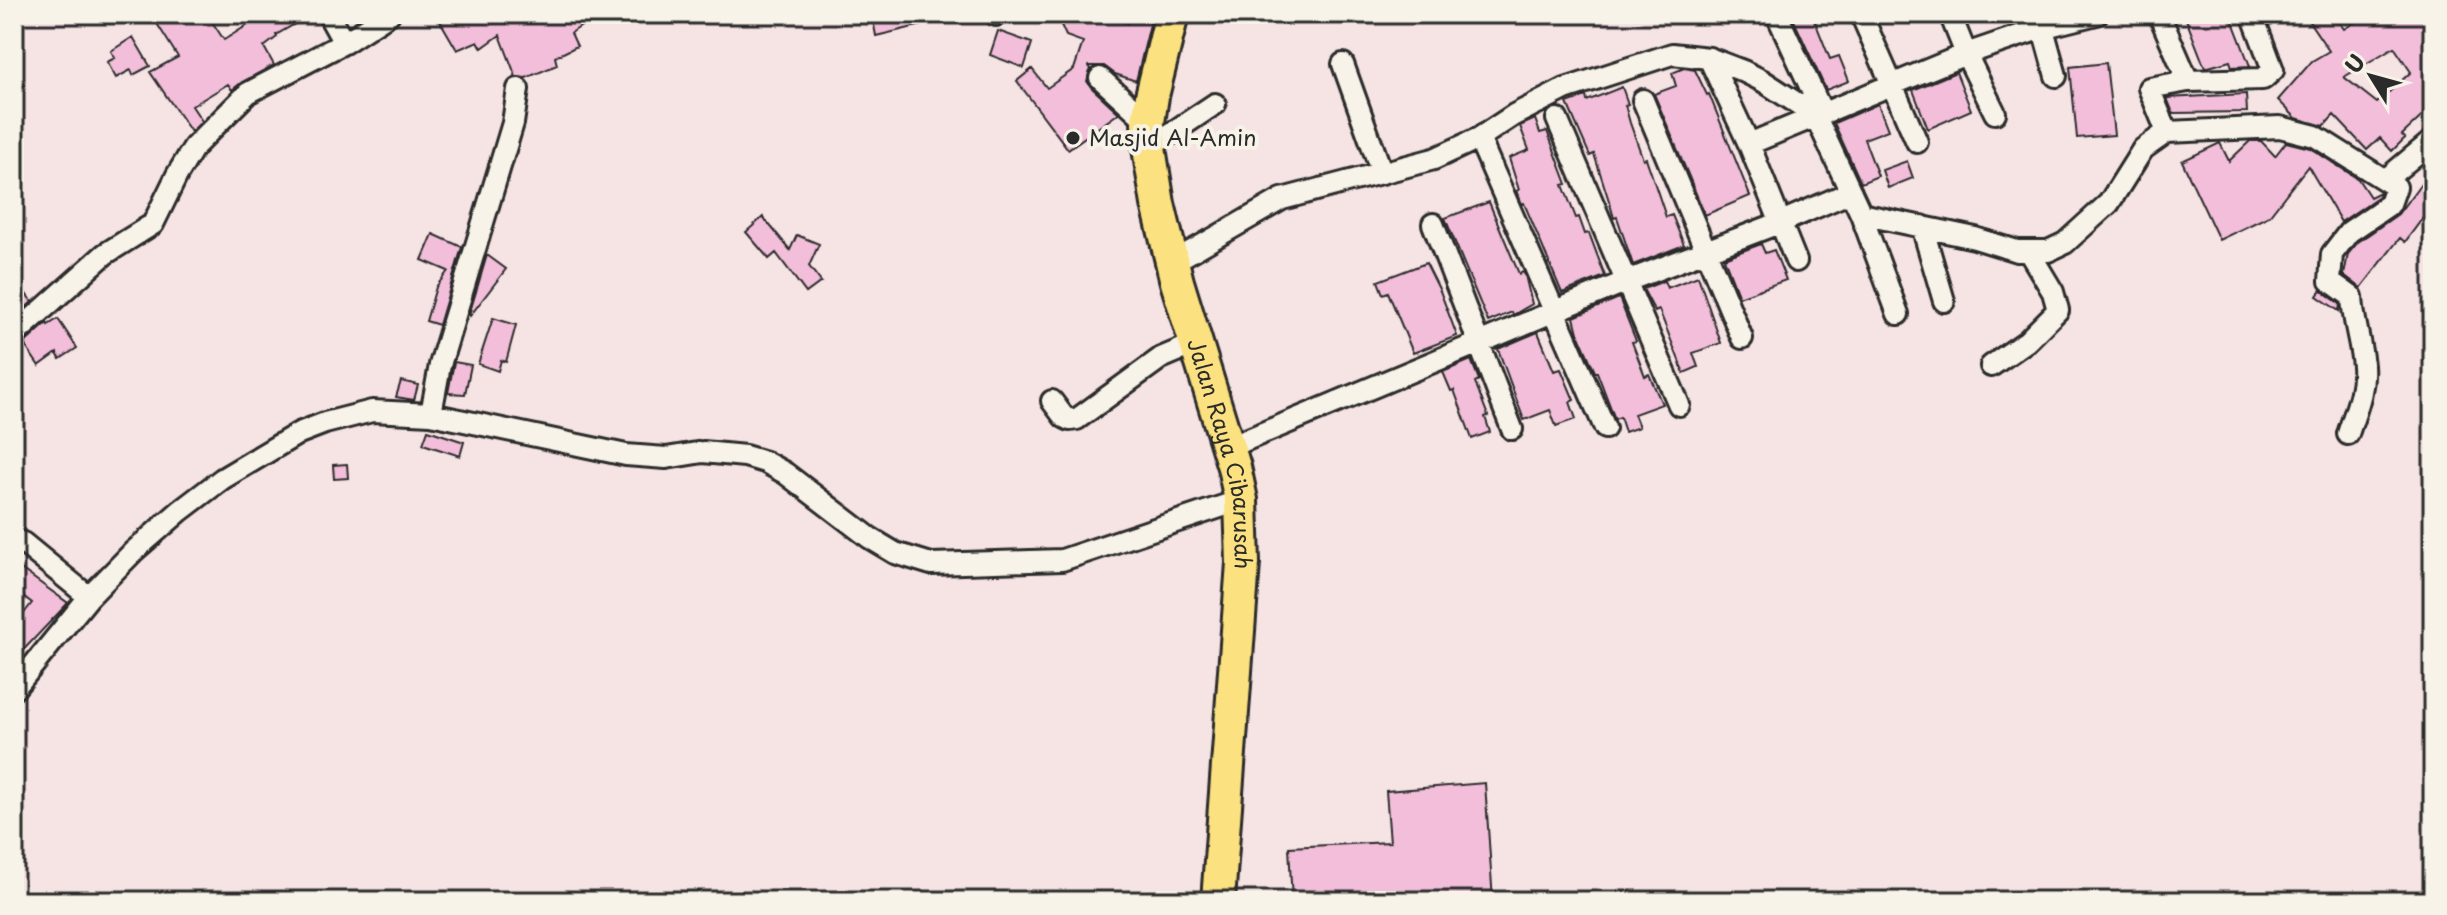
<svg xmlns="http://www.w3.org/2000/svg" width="2447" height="915" viewBox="0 0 2447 915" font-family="'Playpen Sans',sans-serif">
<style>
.building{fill:#f2beda;stroke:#2b2b2b;stroke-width:2;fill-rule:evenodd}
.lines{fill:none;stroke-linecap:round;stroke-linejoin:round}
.street-casing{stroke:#2b2b2b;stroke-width:26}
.primary-casing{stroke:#2b2b2b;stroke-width:38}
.street{stroke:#f7f3e8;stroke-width:20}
.primary{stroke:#fbe180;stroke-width:32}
.poi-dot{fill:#2b2b2b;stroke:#f7f3e8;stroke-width:3}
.labels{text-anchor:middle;stroke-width:8;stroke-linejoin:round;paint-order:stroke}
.poi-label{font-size:22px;fill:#2b2b2b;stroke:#f7f3e8;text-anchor:start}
.street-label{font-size:22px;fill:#2b2b2b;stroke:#f7f3e8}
</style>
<rect width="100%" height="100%" fill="#f6e3e4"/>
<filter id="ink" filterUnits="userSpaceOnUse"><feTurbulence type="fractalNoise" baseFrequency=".0125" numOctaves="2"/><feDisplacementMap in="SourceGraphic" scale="16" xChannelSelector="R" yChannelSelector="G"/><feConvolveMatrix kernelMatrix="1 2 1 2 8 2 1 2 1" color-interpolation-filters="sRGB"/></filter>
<g filter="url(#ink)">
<path class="building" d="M 151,14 L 207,14 L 224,40 L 265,14 L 312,14 L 276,35 L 277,37 L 264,47 L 274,65 L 242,82 L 232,90 L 228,84 L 192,106 L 202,121 L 191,132 L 150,72 L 178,57 Z
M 436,14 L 599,14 L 571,33 L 577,46 L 555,57 L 557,65 L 526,78 L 516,77 L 500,35 L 482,48 L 478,41 L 457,50 Z
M 872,14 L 943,14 L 943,20 L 876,36 Z
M 1056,14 L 1099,14 L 1128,23 L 1130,14 L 1152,16 L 1136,81 L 1115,74 L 1104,66 L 1089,66 L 1091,69 L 1087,81 L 1091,87 L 1119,113 L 1068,149 L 1017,81 L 1032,69 L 1047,88 L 1074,69 L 1083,42 L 1066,36 Z
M 1791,14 L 1812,14 L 1830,59 L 1839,56 L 1849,81 L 1826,90 Z
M 2184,14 L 2230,14 L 2250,66 L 2232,67 L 2230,61 L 2205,68 Z
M 2304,14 L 2333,14 L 2344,29 L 2368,14 L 2433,14 L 2433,106 L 2402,135 L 2405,138 L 2392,151 L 2380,138 L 2367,150 L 2334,115 L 2324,126 L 2296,118 L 2278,100 L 2312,61 L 2329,51 ZM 2394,47 L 2411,72 L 2377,103 L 2344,77 Z
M 998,31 L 1032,43 L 1024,68 L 990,55 Z
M 133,37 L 150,66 L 133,75 L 131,70 L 116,78 L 107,62 L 115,58 L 111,51 Z
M 2106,63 L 2114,135 L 2077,138 L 2070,67 Z
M 1684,68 L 1695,70 L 1707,95 L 1709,94 L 1750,196 L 1705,215 L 1654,94 L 1676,86 L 1672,73 Z
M 1956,72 L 1971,110 L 1928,129 L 1913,90 Z
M 1622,87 L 1628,104 L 1625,105 L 1630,123 L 1643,159 L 1646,158 L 1666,217 L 1672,215 L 1684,245 L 1633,265 L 1617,217 L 1614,218 L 1610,204 L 1594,154 L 1590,156 L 1567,103 L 1586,96 L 1587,101 Z
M 2246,94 L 2247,112 L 2173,113 L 2167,98 Z
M 1878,104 L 1888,130 L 1864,139 L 1878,176 L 1861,183 L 1834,123 Z
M 1535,119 L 1540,133 L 1547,131 L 1567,184 L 1563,185 L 1576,218 L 1579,217 L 1585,234 L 1589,233 L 1605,276 L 1562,293 L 1524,203 L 1522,204 L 1518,194 L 1516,191 L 1519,190 L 1509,158 L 1529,150 L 1520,126 Z
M 2250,141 L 2261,141 L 2275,156 L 2286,142 L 2310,148 L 2358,179 L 2370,197 L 2380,192 L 2379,196 L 2341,222 L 2308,166 L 2269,216 L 2219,240 L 2182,161 L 2220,143 L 2229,161 Z
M 1907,161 L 1913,178 L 1888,188 L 1882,170 Z
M 2433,167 L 2433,222 L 2425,215 L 2405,242 L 2400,238 L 2361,288 L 2344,275 L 2348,254 L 2358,242 L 2398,214 Z
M 1489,202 L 1519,274 L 1523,272 L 1525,275 L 1532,304 L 1513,315 L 1512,312 L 1488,322 L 1445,218 Z
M 763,217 L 790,250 L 797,235 L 819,244 L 809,266 L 821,282 L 806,293 L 776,253 L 769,259 L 746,232 Z
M 433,234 L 462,247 L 439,325 L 426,321 L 436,287 L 448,271 L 422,260 Z
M 1761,244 L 1765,253 L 1774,250 L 1786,280 L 1739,297 L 1724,258 Z
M 487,255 L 506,269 L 470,316 L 469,315 Z
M 1426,263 L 1440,291 L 1457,336 L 1413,353 L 1388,292 L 1383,294 L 1378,281 Z
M 1698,276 L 1721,343 L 1693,353 L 1698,367 L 1684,373 L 1659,310 L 1655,312 L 1643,289 L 1664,281 L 1667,288 Z
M 14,277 L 32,302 L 14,318 Z
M 2321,290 L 2340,304 L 2339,311 L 2317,296 Z
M 1619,298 L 1636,341 L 1632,342 L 1645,376 L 1649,374 L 1662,404 L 1634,414 L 1639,427 L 1625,432 L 1620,417 L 1615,419 L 1597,372 L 1595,372 L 1578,333 L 1574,317 Z
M 493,318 L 516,325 L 506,362 L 501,360 L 498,371 L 478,364 Z
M 58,319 L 77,348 L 60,359 L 57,353 L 39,366 L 24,344 L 47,323 L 48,325 Z
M 1538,332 L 1554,371 L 1561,369 L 1574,400 L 1570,402 L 1576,419 L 1556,426 L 1550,410 L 1524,420 L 1498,349 Z
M 1471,360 L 1479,380 L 1475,382 L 1488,416 L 1485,417 L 1490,432 L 1472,439 L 1454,390 L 1451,391 L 1443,372 Z
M 454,362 L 471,365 L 465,394 L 448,393 Z
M 401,381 L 418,385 L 414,400 L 396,397 Z
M 428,430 L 464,442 L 460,456 L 423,444 Z
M 347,464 L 348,478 L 334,479 L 333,465 Z
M 14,564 L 68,603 L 14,660 L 14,626 L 32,603 L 14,589 Z
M 1485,783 L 1493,901 L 1292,901 L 1289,847 L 1390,842 L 1386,791 Z"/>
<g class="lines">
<g class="street-casing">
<path id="street" d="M 328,14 L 344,43
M 996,14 L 996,15
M 1861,14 L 1917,142
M 1950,14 L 1966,54 L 2045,27 L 2097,14
M 2159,14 L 2188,81
M 1777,15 L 1822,112
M 2040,18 L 2056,76
M 1709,58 L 1749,144 L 1796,261
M 1343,64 L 1382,173
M 1100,78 L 1148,122
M 1643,100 L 1742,338
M 1557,119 L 1679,405
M 2167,132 L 2149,88 L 2188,81 L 2263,79 L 2273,70 L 2252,14
M 1479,138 L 1605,428
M 1749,144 L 1966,54 L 1995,113
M 1149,148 L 1215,104
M 2385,180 L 2433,140
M 1861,214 L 1975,238 L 2017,251 L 2048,251 L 2065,243 L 2109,203 L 2143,149 L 2167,132 L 2280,127 L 2315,136 L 2396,187 L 2390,204 L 2349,232 L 2332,254 L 2330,281 L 2352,297 C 2353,321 2361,342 2363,366 C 2365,390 2355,412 2348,434
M 1433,224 L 1512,429
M 1922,226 L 1944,301
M 1173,262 L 1282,199 L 1434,159 L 1479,138 L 1514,115 L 1565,89 L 1672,54 L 1709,58 L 1743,71 L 1763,81 L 1815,115 L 1861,214 L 1898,314
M 14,335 L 105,254 L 153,224 L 177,175 L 194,147 L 248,93 L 344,43 L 389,14
M 1991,366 L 2027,341 L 2058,310 L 2053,292 L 2029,252
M 1052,401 L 1064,417 L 1070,420 L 1077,419 L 1161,358 L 1194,344
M 431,414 L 440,365 L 513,123 L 518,89
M 1227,448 L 1627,281 L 1779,223 L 1851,192
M 14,540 L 23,543 L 89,597
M 14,689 L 89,597 L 134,551 L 180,511 L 222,479 L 299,433 L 325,423 L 372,411 L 431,414 L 626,455 L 666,458 L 703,452 L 745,456 L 765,462 L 785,473 L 870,538 L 895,553 L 931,564 L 1062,560 L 1241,500"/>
</g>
<g class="primary-casing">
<g id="primary">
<path id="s1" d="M 1172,14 L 1152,96 L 1148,122 L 1149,148 L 1158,204 L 1177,282 L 1234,467 L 1241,500 L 1243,563 L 1218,901"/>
</g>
</g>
<use href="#street" class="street"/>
<use href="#primary" class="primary"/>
</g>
</g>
<circle class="poi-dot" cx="1073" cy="138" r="8"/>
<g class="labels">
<g class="poi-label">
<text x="1089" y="146">Masjid Al-Amin</text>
</g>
<g class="street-label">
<text dy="8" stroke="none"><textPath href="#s1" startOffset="452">Jalan Raya Cibarusah</textPath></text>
</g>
</g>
<rect width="2447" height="915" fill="none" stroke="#f7f3e8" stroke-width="48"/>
<rect x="24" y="24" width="2399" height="867" fill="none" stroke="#2b2b2b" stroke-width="3" filter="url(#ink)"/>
<g transform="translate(2371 76) rotate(307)" stroke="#f7f3e8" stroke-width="6" paint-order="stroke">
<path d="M0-6L14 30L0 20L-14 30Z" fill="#2b2b2b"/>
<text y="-12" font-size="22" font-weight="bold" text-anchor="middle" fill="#2b2b2b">U</text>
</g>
</svg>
